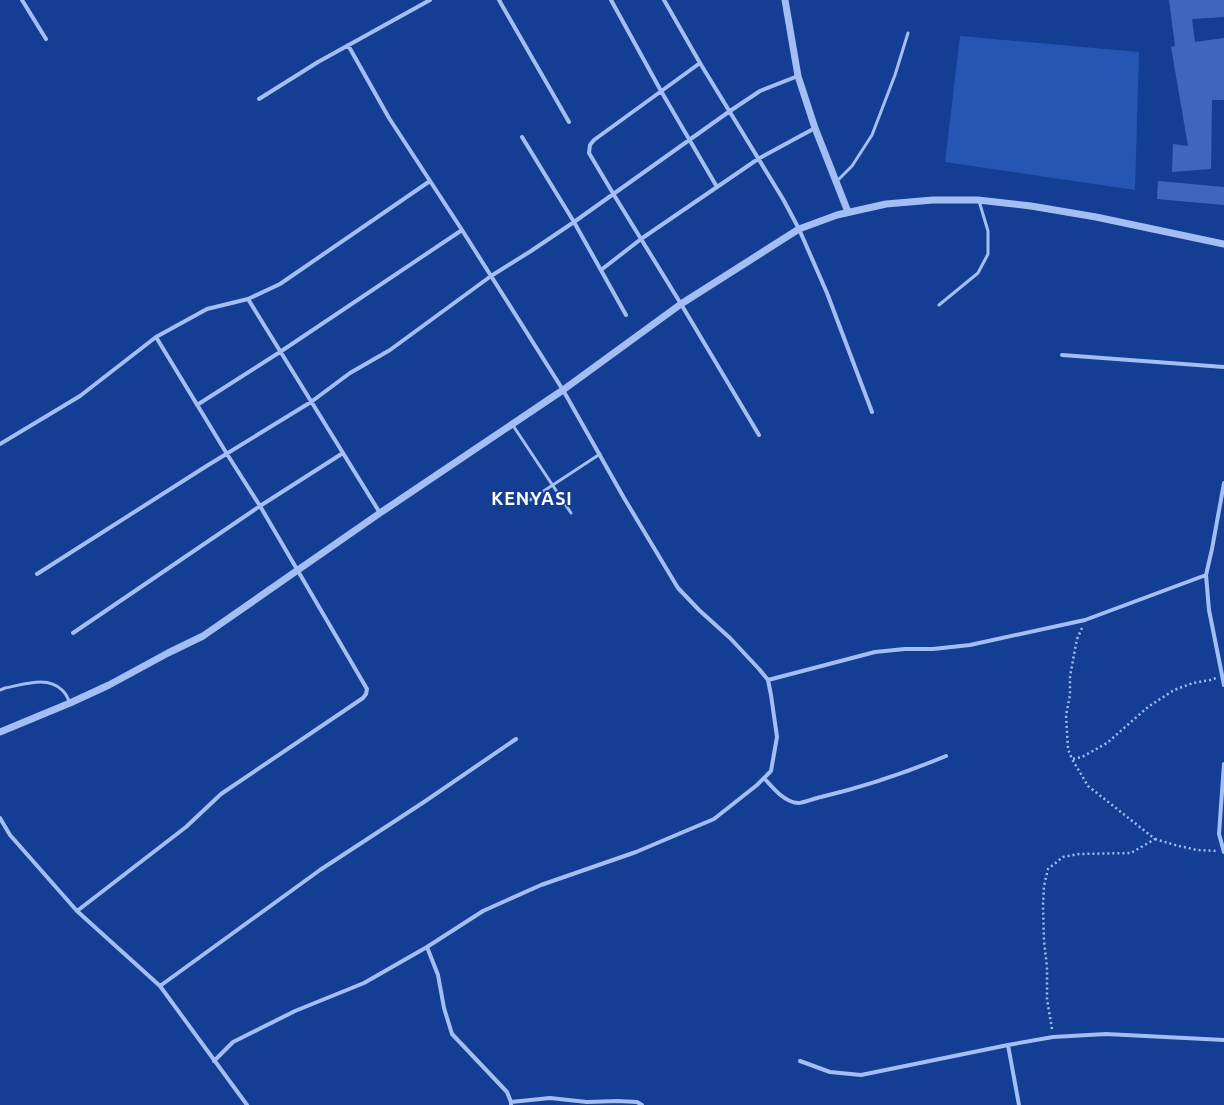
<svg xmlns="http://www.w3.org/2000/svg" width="1224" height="1105" viewBox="0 0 1224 1105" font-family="Ubuntu,sans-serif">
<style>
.green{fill:#2656b3}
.building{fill:#3d67bc}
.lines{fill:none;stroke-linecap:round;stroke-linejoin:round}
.path{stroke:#a3bef2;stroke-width:2.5;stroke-dasharray:2 3;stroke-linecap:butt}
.service{stroke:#a3bef2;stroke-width:3}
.minor{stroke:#a3bef2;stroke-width:4}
.tertiary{stroke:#a3bef2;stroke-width:7}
.labels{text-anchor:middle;stroke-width:3.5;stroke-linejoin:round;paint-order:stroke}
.district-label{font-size:18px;font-weight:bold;letter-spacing:1px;fill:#fff;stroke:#143d94}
</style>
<rect width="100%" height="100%" fill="#143d94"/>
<path class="green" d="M 960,36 L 1139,52 L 1135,190 L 945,162 Z"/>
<path class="building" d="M 1169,0 L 1224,0 L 1224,17 L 1192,19 L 1195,42 L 1224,38 L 1224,100 L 1212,100 L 1211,169 L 1172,172 L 1173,144 L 1188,146 L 1171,47 L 1175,46 Z
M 1158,181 L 1224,187 L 1224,205 L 1157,199 Z"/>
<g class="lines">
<path class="path" d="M 1082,628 L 1077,639 L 1070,676 L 1070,695 L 1066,715 L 1068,749 L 1072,759 L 1082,757 L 1107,743 L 1148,707 L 1174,690 L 1193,683 L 1210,680 L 1216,678
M 1155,839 L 1175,845 L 1197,850 L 1216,851
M 1052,1029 L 1047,999 L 1047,967 L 1044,941 L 1043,905 L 1044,886 L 1048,869 L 1063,857 L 1079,854 L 1131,853 L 1155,839 L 1088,786 L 1072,759"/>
<path class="service" d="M 837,181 L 852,166 L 872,135 L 895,75 L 908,33
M 939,305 L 978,273 L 988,254 L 988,231 L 979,201
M 512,424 L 571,513
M 530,500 L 600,454
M 0,690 L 5,688 C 23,685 47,675 62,690 C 66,693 68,699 70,703"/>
<path class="minor" d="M 22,0 L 46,39
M 499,0 L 569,122
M 611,0 L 661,91 L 717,187
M 664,0 L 700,63
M 259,99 L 318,62 L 430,0
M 522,137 L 574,222 L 626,315
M 601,270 L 641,239 L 758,159 L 815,128
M 248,299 L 380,513
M 1062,355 L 1224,367
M 197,405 L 280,352 L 462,230
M 759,435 L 681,304 L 614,195 L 589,153 L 590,145 L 594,140 L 700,63 L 783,199 L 799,229 L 827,293 L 872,412
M 0,444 L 80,396 L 156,337 L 207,309 L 248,299 L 280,284 L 430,181
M 37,574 L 205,467 L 311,402 L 350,373 L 390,350 L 491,276 L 531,251 L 574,222 L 730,111 L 760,91 L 798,76
M 1206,575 L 1209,610 L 1224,685
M 73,633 L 260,506 L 343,453
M 768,680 L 875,652 L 905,649 L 933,649 L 970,645 L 1085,620 L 1206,575 L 1212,549 L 1224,483
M 1224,764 L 1219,834 L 1224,852
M 764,778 C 772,787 784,802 798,803 C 803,803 815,798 821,797 C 863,787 905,773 946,756
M 0,818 L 10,835 L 77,911 L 160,986 L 247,1105
M 77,911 L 186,827 L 221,794 L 363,698 L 366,694 L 367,689 L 260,506 L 227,454 L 156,337
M 427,947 L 438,975 L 444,1008 L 452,1034 L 507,1092 L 511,1102 L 511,1105
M 160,986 L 320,870 L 424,802 L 516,739
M 1008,1045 L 1019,1105
M 214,1061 L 233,1042 L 295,1011 L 364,983 L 427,947 L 483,911 L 541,885 L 636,852 L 714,819 L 757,785 L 771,771 L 777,737 L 771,695 L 768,680 L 759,669 L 730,638 L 699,610 L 678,588 L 624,498 L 563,390 L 462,230 L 389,118 L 348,45
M 800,1061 L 830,1072 L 861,1075 L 1008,1045 L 1053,1037 L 1106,1034 L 1224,1040
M 511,1102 L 550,1098 L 587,1102 L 618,1101 L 637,1102 L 642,1105"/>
<path class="tertiary" d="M 785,0 L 798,76 L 815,128 L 848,212
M 0,732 L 70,703 L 109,685 L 168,653 L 203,636 L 380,513 L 563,390 L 681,304 L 799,229 L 837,215 L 886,204 L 933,200 L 978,200 L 1031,206 L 1096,217 L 1224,244"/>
</g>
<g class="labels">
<g class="district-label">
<text x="532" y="505">KENYASI</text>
</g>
</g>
</svg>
